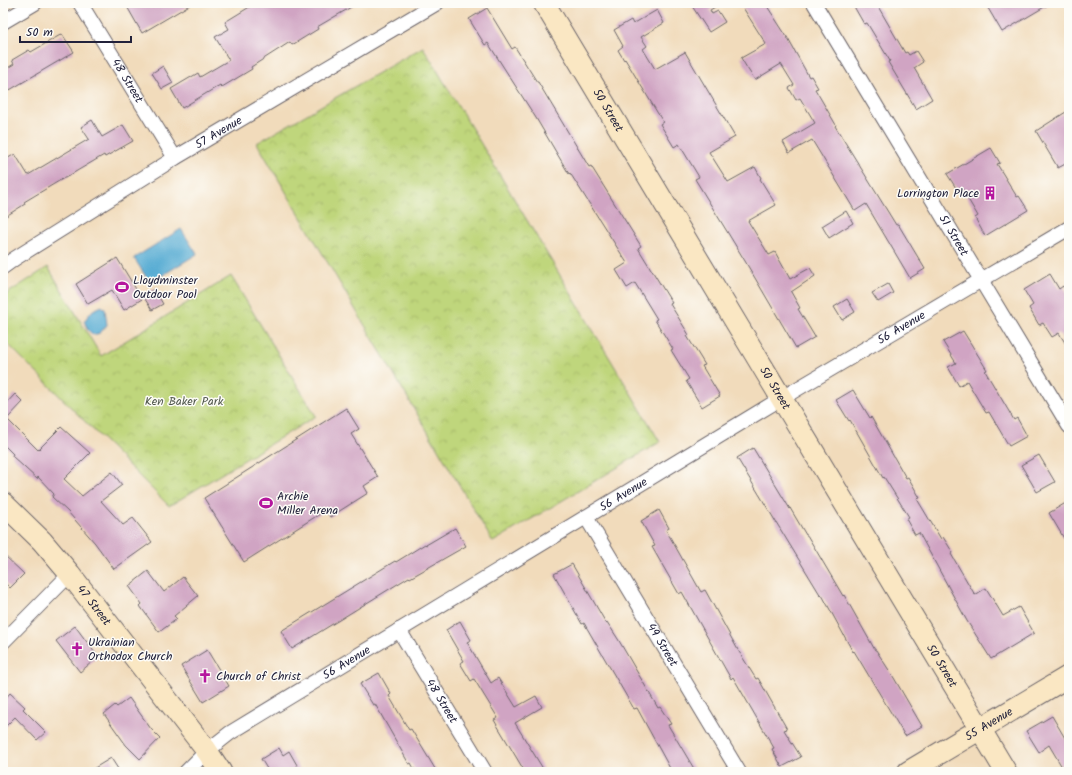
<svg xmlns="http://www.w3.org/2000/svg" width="1072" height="775" viewBox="0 0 1072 775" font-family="Kalam,sans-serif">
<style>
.park{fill:url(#park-crowns);stroke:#707c5b}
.water{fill:#57acd3;stroke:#3c6787}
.building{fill:#d0a4c3}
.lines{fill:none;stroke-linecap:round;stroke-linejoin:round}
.street-casing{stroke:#6a6368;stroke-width:16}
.secondary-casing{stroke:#6a6368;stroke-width:23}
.street{stroke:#fff;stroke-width:14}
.secondary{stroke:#fae7c3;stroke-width:21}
.labels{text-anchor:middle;stroke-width:3;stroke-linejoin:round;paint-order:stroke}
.street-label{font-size:12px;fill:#22223b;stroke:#fdfcf7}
.poi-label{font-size:12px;fill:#22223b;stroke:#fdfcf7;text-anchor:start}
.park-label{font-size:12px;fill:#51584e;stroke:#fdfcf7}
</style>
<defs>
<pattern id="park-crowns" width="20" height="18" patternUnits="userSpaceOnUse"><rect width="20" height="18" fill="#bfd67b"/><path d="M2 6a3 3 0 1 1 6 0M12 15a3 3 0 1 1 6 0" fill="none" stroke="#a4b76b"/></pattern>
</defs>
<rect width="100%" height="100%" fill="#fdfcf7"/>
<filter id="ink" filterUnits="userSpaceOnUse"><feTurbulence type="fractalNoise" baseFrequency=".025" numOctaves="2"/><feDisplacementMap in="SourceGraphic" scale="8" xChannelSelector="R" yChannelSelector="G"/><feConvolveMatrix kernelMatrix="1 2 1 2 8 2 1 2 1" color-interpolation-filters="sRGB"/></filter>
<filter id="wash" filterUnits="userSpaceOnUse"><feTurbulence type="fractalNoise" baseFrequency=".012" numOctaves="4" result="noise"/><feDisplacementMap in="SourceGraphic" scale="16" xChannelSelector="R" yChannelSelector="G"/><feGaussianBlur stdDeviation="0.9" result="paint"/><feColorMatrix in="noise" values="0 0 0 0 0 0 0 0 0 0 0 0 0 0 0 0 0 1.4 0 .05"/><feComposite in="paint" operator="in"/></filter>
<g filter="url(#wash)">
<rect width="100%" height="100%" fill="#f1dbbb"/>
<path class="park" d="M 423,47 L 660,442 L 493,542 L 257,143 Z
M 48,267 L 101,356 L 231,276 L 316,416 L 169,506 L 3,339 L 3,298 L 8,293 Z"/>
<path class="water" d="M 181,229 L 197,254 L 150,283 L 134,258 Z
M 102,306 L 105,309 L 107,325 L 100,333 L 93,335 L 88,330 L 84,321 L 93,310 Z"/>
<g id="blocks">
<path class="building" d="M 125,3 L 149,3 L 152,8 L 160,3 L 193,3 L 142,33 Z
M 256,3 L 358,3 L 317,27 L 318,29 L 292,45 L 290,42 L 251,67 L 252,69 L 222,87 L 220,85 L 182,108 L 171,89 L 198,73 L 200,77 L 229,60 L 215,37 L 229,29 L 225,22 Z
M 690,3 L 722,3 L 710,10 L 712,14 L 718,11 L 725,22 L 709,32 Z
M 740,3 L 765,3 L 787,37 L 809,77 L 811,76 L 818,88 L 815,89 L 836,125 L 835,126 L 896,225 L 898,224 L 925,269 L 910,278 L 866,204 L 855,211 L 812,140 L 789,153 L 783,142 L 815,123 L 800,98 L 796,100 L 789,88 L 794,85 L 781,64 L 755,80 L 747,68 L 741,58 L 766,44 Z
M 852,3 L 876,3 L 905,53 L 907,52 L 909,55 L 916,51 L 923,62 L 914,68 L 932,99 L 916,109 L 888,62 L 890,61 L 867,23 L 864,24 Z
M 985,3 L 1051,3 L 1002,32 Z
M 487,8 L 512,49 L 515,47 L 537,82 L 538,82 L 589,167 L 591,166 L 641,246 L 638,248 L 672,303 L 670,304 L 689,335 L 687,336 L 705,365 L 702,366 L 720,396 L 702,407 L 686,381 L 689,379 L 671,350 L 673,349 L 655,320 L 657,319 L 635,283 L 627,288 L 616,270 L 627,263 L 570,173 L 569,174 L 536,118 L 488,43 L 485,45 L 469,19 Z
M 657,10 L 664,23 L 641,37 L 647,46 L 643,49 L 655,69 L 685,52 L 735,137 L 709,152 L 728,182 L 755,167 L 761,178 L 760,179 L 776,205 L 748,221 L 769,255 L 775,252 L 790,279 L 810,268 L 815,276 L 791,292 L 800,308 L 798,309 L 815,337 L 796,348 L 745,261 L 695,179 L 699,177 L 679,144 L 674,147 L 660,124 L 663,122 L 625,59 L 624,60 L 618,50 L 623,46 L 614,30 L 631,20 L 633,24 Z
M 62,34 L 74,52 L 8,91 L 3,81 L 3,71 L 14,64 L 12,60 L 29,50 L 31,52 Z
M 163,66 L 173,83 L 162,89 L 152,73 Z
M 1069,110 L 1069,162 L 1058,168 L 1036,131 Z
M 92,120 L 102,137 L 123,125 L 133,141 L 105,157 L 104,155 L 65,178 L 64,178 L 24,202 L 25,204 L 3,218 L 3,161 L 15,154 L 28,175 L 89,139 L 81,127 Z
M 991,148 L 1000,163 L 997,164 L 1017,197 L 1019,196 L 1028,210 L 985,236 L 975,218 L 978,216 L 962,189 L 958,191 L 947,174 Z
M 846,211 L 853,223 L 829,238 L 822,226 Z
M 117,258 L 142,299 L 124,310 L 112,290 L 88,304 L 76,284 Z
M 1050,274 L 1059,289 L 1063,286 L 1069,295 L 1069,349 L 1059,333 L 1052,337 L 1043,323 L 1039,325 L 1029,308 L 1033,305 L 1024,290 Z
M 888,284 L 893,293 L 878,302 L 872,293 Z
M 154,289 L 163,304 L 152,310 L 143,296 Z
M 847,299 L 855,312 L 842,320 L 834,307 Z
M 963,331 L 976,352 L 987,370 L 985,371 L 1014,420 L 1017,418 L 1027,436 L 1009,446 L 989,412 L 986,413 L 967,381 L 959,386 L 948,367 L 956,363 L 943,342 Z
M 853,390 L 870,418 L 871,417 L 906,478 L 908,477 L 920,498 L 917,499 L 941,539 L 943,537 L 953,553 L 951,554 L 975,595 L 986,588 L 1003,616 L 1019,607 L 1034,633 L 991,659 L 967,621 L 919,533 L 915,535 L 906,519 L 909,517 L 884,477 L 883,478 L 850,420 L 849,421 L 836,400 Z
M 15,394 L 23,402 L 7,419 L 38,450 L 61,427 L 90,453 L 64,479 L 82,496 L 112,472 L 122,485 L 101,501 L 123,525 L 133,518 L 152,542 L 114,569 L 95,543 L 68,512 L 52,497 L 54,494 L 38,477 L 37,479 L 12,456 L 13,454 L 3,444 L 3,407 Z
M 346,408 L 359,429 L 351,434 L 378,477 L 364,486 L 368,493 L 330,517 L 326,510 L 244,562 L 204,498 Z
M 753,448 L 790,509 L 790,508 L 806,535 L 807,535 L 843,596 L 844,595 L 875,650 L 876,650 L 894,678 L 922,726 L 905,736 L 854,651 L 853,652 L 822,595 L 821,596 L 737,458 Z
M 1039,455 L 1055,482 L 1037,492 L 1021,465 Z
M 1069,501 L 1069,547 L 1049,513 Z
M 659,510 L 669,528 L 666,530 L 701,592 L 705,590 L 738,650 L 756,679 L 758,678 L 787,729 L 784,730 L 801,757 L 782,767 L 772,749 L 774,748 L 733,677 L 731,679 L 682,592 L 679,594 L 652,547 L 655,546 L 641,521 Z
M 455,528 L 466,546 L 410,578 L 409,577 L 292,649 L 281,631 L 395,561 L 396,562 L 425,544 L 426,545 Z
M 3,554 L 24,574 L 10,588 L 3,581 Z
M 572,564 L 606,623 L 607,622 L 618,639 L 658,708 L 660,707 L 671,724 L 668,725 L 696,772 L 672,772 L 637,708 L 634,709 L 584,623 L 582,624 L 554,574 Z
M 148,571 L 164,592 L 183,577 L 198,596 L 174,616 L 177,619 L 159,632 L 140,606 L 142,604 L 129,586 Z
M 460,621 L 471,640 L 467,642 L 491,683 L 498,678 L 516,707 L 536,696 L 542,707 L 515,723 L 545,772 L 525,772 L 494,720 L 498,718 L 474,679 L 471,681 L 460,663 L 464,661 L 446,630 Z
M 75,626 L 98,657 L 80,672 L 56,641 Z
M 207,650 L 229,686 L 203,702 L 181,666 Z
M 379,673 L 391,694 L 389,696 L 409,730 L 411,729 L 437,772 L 416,772 L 411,763 L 409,764 L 375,704 L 373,705 L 360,684 Z
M 10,693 L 25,707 L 23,709 L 46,732 L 37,740 L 15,717 L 3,729 L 3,701 Z
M 129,698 L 151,729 L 160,738 L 140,759 L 126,745 L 104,714 L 115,705 L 117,707 Z
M 1052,716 L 1069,745 L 1069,772 L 1065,772 L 1049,745 L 1039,752 L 1026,731 Z
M 279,748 L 283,755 L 289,751 L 301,772 L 269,772 L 261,759 Z
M 111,758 L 120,772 L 88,772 Z"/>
</g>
</g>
<g filter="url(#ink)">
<use href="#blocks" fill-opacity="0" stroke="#6a6368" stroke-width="1"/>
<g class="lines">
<g class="street-casing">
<g id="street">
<path id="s1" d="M 80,3 L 175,158"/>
<path id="s2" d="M 814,3 L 1069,426"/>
<path d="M 3,22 L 35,3"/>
<path id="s3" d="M 3,267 L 14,259 L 175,158 L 437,3"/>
<path id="s4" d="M 586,517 L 739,772"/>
<path id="s5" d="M 399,630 L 485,772"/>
<path d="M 3,642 L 70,574"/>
<path id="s6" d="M 186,772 L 207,751 L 230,733 L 782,398 L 1069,228"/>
</g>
</g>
<g class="secondary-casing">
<g id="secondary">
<path id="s7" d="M 544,3 L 1006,772"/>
<path id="s8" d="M 3,503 L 42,541 L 70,574 L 207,751 L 221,772"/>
<path id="s9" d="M 908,772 L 1069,676"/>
</g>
</g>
<use href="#street" class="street"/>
<use href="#secondary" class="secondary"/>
</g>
</g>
<defs>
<g id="building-bare" transform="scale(1.08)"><path d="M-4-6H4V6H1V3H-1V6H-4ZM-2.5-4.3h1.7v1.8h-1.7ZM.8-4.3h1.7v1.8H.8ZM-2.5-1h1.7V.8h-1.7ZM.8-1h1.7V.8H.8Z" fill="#b5179e" stroke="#fdfcf7" stroke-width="2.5" paint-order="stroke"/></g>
<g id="stadium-bare" transform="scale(1.08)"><path d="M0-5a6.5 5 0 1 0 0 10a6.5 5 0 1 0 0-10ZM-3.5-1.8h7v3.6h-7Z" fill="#b5179e" stroke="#fdfcf7" stroke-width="2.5" paint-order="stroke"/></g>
<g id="church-bare" transform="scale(1.08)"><path d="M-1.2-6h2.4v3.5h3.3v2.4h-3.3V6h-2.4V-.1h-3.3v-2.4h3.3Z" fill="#b5179e" stroke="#fdfcf7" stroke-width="2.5" paint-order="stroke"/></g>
</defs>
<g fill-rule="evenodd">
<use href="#building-bare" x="990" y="193"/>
<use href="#stadium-bare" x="122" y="287"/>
<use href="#stadium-bare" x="266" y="503"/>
<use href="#church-bare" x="77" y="649"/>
<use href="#church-bare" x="205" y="676"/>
</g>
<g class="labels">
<g class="street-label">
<text dy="4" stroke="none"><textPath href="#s1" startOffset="91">48 Street</textPath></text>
<text dy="4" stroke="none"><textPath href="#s7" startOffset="125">50 Street</textPath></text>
<text dy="4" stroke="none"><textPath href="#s3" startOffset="254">57 Avenue</textPath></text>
<text dy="4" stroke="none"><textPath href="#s2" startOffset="271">51 Street</textPath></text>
<text dy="4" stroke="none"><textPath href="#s6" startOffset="843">56 Avenue</textPath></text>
<text dy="4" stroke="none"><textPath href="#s7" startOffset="449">50 Street</textPath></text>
<text dy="4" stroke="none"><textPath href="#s6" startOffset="519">56 Avenue</textPath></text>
<text dy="4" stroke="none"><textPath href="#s8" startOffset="137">47 Street</textPath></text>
<text dy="4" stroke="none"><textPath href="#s4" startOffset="149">49 Street</textPath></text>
<text dy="4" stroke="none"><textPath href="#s6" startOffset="195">56 Avenue</textPath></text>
<text dy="4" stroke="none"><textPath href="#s7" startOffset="773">50 Street</textPath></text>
<text dy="4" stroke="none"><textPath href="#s5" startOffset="83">48 Street</textPath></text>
<text dy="4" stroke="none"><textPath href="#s9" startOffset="94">55 Avenue</textPath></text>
</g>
<g class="poi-label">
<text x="979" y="197" text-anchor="end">Lorrington Place</text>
<text x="133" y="284">Lloydminster<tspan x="133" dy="14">Outdoor Pool</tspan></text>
<text x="277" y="500">Archie<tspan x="277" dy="14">Miller Arena</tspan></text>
<text x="88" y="646">Ukrainian<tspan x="88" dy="14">Orthodox Church</tspan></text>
<text x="216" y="680">Church of Christ</text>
</g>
<g class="park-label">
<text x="184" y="405">Ken Baker Park</text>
</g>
</g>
<rect width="1072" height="775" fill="none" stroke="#fdfcf7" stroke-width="16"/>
<path d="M20 36v6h111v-6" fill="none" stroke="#22223b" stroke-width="2"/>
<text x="26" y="36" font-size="12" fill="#22223b" stroke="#fdfcf7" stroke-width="3" paint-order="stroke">50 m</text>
</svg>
